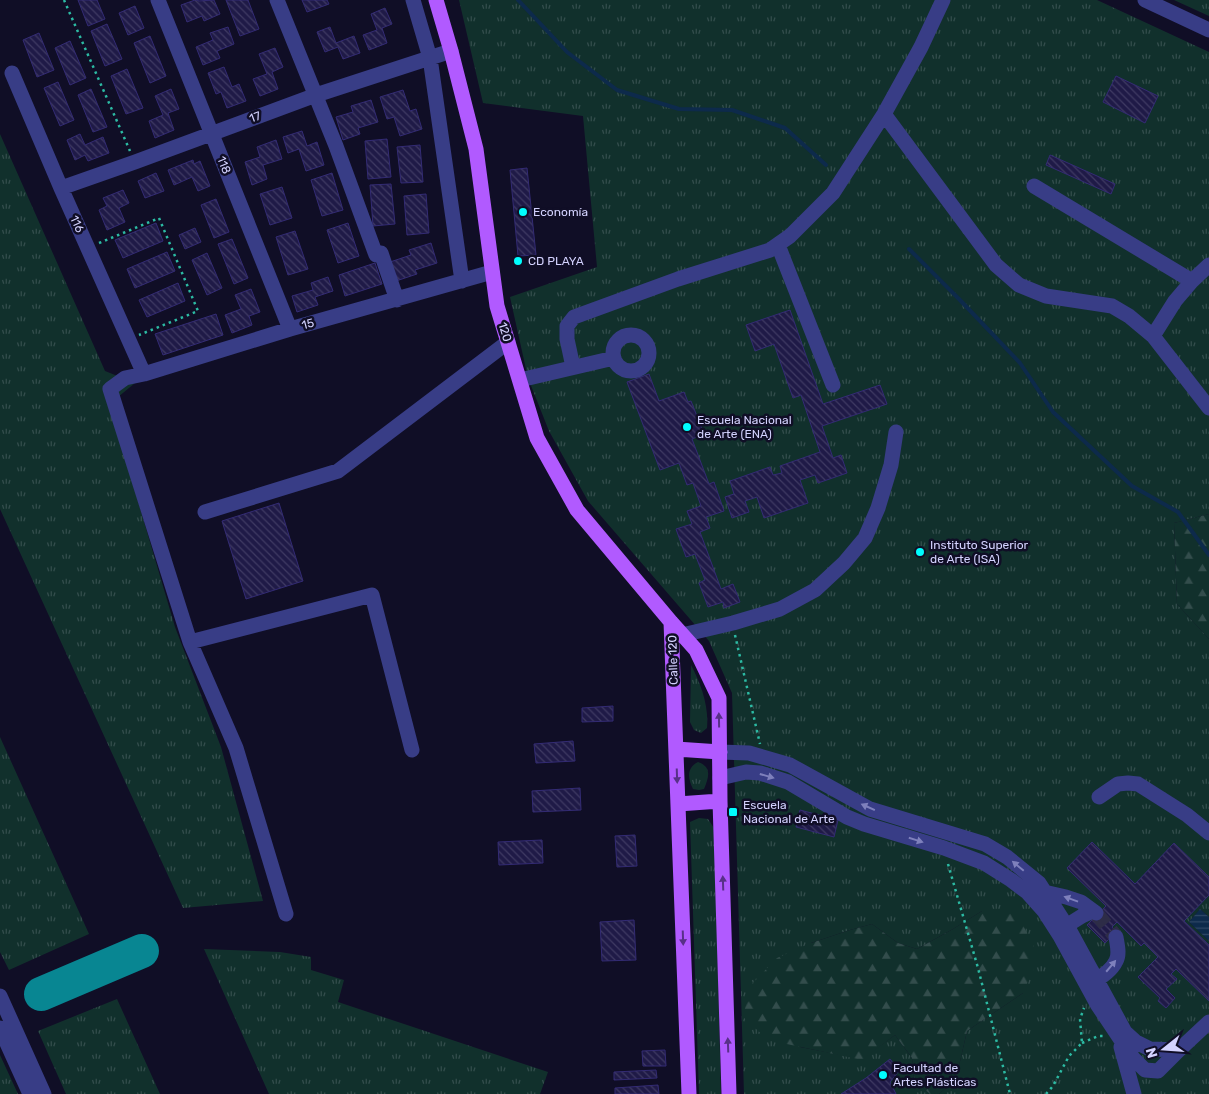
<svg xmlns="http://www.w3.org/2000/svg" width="1209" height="1094" viewBox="0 0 1209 1094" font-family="Rubik,sans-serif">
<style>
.grass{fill:url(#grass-tufts)}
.forest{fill:url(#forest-firs)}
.water{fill:url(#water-rules)}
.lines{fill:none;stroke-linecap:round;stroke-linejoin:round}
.stream{stroke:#0d2a4b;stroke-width:4}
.taxiway{stroke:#088692;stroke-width:34}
.building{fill:url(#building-back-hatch);stroke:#332b74}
.minor-tunnel{stroke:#2d2c47;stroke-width:15;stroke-dasharray:15 8;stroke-linecap:butt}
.path{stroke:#2cbaa3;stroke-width:2.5;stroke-dasharray:2.5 4;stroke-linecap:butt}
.minor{stroke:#383d86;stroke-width:15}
.major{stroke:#b15aff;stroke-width:15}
.oneway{fill:#583088}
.oneway2{fill:#7e80bc}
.poi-dot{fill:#00fefe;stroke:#100e26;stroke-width:2}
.labels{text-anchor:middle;stroke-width:5;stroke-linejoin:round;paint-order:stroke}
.street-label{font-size:12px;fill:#d4d3ff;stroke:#100e26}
.poi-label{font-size:12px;fill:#d4d3ff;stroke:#100e26;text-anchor:start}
</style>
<defs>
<pattern id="grass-tufts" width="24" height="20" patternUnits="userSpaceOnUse" patternTransform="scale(1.25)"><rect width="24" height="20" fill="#11302c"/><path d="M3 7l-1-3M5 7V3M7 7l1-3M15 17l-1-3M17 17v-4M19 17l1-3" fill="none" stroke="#334d4c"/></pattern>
<pattern id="forest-firs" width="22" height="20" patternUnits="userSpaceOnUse" patternTransform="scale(1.25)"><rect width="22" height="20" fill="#11302c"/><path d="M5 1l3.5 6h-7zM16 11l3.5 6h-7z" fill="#334d4c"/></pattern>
<pattern id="water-rules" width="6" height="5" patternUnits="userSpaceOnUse" patternTransform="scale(1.25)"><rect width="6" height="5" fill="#0d2a4b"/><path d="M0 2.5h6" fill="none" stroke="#2f4866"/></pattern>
<pattern id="building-back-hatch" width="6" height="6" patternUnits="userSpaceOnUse" patternTransform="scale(1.25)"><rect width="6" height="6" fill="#1f1a47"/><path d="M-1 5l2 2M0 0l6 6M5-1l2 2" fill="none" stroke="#3f3a63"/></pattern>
</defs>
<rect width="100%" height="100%" fill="#100e26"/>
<path class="grass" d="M 459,0 L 1097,0 L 1209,52 L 1209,514 L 1174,523 L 1177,604 L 1209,639 L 1209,917 L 1200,909 L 1189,922 L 1209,941 L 1209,1094 L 939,1094 L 956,1079 L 967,1031 L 1023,993 L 982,911 L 953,929 L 917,949 L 898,943 L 872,924 L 850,930 L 811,943 L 800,1047 L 862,1059 L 895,1035 L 912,1058 L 914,1080 L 930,1094 L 744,1094 L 732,693 L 709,641 L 588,501 L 549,431 L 528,378 L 510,297 L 597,267 L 583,116 L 483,103 Z
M 1174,0 L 1209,0 L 1209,16 Z
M 0,134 L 105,371 L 135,383 L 118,397 L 115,423 L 175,627 L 221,747 L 263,901 L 183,908 L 0,509 Z
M 691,665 C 701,684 709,706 707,728 L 701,733 L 694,730 L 690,722 Z
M 0,737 L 89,934 L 9,970 L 0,952 Z
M 698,762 C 712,767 709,777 704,789 L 699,790 L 693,789 C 688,779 686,768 698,762 Z
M 699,818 L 708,819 L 714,828 L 721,1094 L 699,1094 L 690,822 Z
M 204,949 L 280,952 L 311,957 L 311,970 L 344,980 L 338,1002 L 548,1072 L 540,1094 L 269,1094 Z
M 117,999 L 160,1094 L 66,1094 L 38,1031 Z
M 0,1055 L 18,1094 L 0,1094 Z"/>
<path class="forest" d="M 1209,514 L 1209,639 L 1177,604 L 1174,523 Z
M 982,911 L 1017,913 L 1039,957 L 1023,993 L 967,1031 L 956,1079 L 939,1094 L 930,1094 L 914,1080 L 912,1058 L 895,1035 L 862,1060 L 768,1040 L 743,1017 L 750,986 L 777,958 L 811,943 L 850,930 L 872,924 L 898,943 L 917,949 L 953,929 Z"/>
<path class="water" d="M 1200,909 L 1209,917 L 1209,941 L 1189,922 Z"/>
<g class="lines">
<path class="stream" d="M 518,0 L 567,52 L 617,90 L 679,109 L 732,110 L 785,128 L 826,165
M 909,249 L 959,299 L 1020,363 L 1053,412 L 1132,486 L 1178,512 L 1209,555"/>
<path class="taxiway" d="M 41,994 L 142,951"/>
</g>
<path class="building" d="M 78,0 L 97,0 L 105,19 L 88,26 Z
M 195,0 L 198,0 L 198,1 L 214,0 L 220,14 L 204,21 L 202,16 L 187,22 L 181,5 Z
M 226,0 L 248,0 L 259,29 L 240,36 Z
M 302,0 L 327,0 L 329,4 L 307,12 Z
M 135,6 L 144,28 L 128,35 L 119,13 Z
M 385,8 L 392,24 L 382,28 L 387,43 L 369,50 L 363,35 L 377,30 L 371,14 Z
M 107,24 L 122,59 L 105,66 L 91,31 Z
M 228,27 L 234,44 L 217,51 L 220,58 L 203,65 L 196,47 L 213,40 L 210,33 Z
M 330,27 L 336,43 L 354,36 L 360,53 L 343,59 L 338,47 L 325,52 L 317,32 Z
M 39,33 L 54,70 L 37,77 L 23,40 Z
M 150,36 L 166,76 L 150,83 L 134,43 Z
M 70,41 L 86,78 L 70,85 L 55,48 Z
M 275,48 L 283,67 L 272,72 L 278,89 L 260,96 L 253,79 L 267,74 L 259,54 Z
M 224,67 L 232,87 L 239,84 L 246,101 L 227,108 L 221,92 L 216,94 L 208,73 Z
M 127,69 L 143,108 L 126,114 L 111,76 Z
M 1116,76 L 1158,96 L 1145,123 L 1103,102 Z
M 58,82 L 74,120 L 60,126 L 44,88 Z
M 91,89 L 107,127 L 93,132 L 78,95 Z
M 171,89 L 179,109 L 168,113 L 174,130 L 155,138 L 149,121 L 163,115 L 155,96 Z
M 403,90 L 410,111 L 416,109 L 422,129 L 400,136 L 394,117 L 387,119 L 380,97 Z
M 371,100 L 378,122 L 358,128 L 360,134 L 343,140 L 336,117 L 353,112 L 351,106 Z
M 302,131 L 307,146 L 317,142 L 324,165 L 306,171 L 299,149 L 288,153 L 283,137 Z
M 80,134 L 85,145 L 103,137 L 109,153 L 88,161 L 85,155 L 75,160 L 67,140 Z
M 387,139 L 391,177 L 368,179 L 365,141 Z
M 276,140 L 282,159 L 263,165 L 267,179 L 252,185 L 245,162 L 260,157 L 257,147 Z
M 420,145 L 423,182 L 401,183 L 397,147 Z
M 1050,155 L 1115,184 L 1111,194 L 1046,165 Z
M 193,160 L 194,164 L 200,161 L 210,186 L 198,191 L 192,177 L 174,185 L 168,170 Z
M 527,168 L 536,255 L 518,256 L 510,170 Z
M 156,173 L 164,191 L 145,198 L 138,181 Z
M 332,173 L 343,210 L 322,216 L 311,180 Z
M 391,184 L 395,224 L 373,226 L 370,185 Z
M 282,187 L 292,218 L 270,225 L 260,194 Z
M 123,190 L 129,203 L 119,208 L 125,222 L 107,230 L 99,210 L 107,206 L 103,198 Z
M 426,194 L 429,233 L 407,235 L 404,196 Z
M 216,199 L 229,232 L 214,238 L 201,205 Z
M 156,223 L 163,241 L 123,258 L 115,240 Z
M 348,223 L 359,256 L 338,263 L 327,230 Z
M 195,228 L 201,242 L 185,249 L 179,235 Z
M 295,231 L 308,269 L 288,275 L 276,237 Z
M 232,239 L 248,278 L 234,284 L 218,244 Z
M 431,243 L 437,263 L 415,270 L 417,274 L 396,281 L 390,262 L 411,255 L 409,250 Z
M 167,252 L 175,271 L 135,288 L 127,269 Z
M 207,253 L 222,288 L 207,295 L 192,260 Z
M 375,263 L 382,284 L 345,296 L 339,275 Z
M 328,277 L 333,291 L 315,297 L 318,305 L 297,312 L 292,296 L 313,290 L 311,283 Z
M 178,283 L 185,301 L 147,317 L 139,300 Z
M 251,289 L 260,312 L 249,316 L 252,325 L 232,333 L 225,315 L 241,309 L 235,295 Z
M 790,310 L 823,404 L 880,385 L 887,404 L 822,426 L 833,458 L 841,455 L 847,473 L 818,483 L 815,475 L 800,480 L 808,503 L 764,518 L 757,497 L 745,501 L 749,512 L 732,518 L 725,497 L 734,494 L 730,481 L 770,467 L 773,475 L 782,473 L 780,466 L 820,452 L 801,395 L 793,398 L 774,344 L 755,351 L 746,325 Z
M 216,314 L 223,335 L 163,355 L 155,334 Z
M 649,374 L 659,401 L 684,392 L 688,402 L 691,401 L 704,434 L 692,439 L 709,484 L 714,482 L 724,511 L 706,517 L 710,528 L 700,532 L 721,589 L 733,584 L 740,602 L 724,608 L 723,602 L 708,607 L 699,583 L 705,580 L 695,554 L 686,557 L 676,529 L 692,524 L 687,511 L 701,506 L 693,483 L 687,485 L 679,463 L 660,470 L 627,382 Z
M 279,503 L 303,581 L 246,599 L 222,521 Z
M 613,706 L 613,721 L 582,722 L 582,708 Z
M 573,741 L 575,761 L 536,763 L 534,744 Z
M 580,788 L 581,810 L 533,812 L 532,791 Z
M 800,810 L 838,820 L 834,837 L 796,827 Z
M 635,835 L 637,866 L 617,867 L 615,836 Z
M 542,840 L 543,863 L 499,865 L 498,842 Z
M 1092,842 L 1135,884 L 1174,843 L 1209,877 L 1209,895 L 1184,921 L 1209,945 L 1209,1001 L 1176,969 L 1171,974 L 1177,979 L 1166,989 L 1175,998 L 1166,1008 L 1158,1001 L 1160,998 L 1138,977 L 1158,957 L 1144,943 L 1141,946 L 1117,922 L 1112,927 L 1116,932 L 1105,943 L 1087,925 L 1106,906 L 1067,868 Z
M 634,920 L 636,960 L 602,961 L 600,922 Z
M 665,1050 L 666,1066 L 643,1066 L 642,1051 Z
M 890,1059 L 899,1071 L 890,1082 L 896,1094 L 841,1094 L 866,1078 Z
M 656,1070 L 657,1078 L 614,1080 L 614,1072 Z
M 658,1085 L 659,1094 L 615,1094 L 615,1088 Z"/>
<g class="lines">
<path class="minor-tunnel" d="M 1096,913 L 1116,937"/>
<path class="path" d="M 64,0 L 130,151
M 99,243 L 159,218 L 198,311 L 139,335
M 735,635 L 760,744
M 948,864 L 978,968 L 1010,1094
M 1082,1043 L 1098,1036 L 1103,1036
M 1046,1094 L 1053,1086 L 1069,1056 L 1082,1043 L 1080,1019 L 1084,1008"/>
<path class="minor" d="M 158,0 L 290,329
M 277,0 L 336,146 L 376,255 L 381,253 L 397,300
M 413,0 L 430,58 L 462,281
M 1145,0 L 1209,30
M 12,73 L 61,188 L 144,374
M 884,114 L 996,265 L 1019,285 L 1046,296 L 1112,306 L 1129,316 L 1153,336 L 1209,408
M 1034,186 L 1192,281
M 61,188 L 135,162 L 316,95 L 451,51
M 778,245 L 833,385
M613 353a18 18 0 1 1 36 0a18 18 0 1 1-36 0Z
M 1153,336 L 1175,301 L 1192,281 L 1209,265
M 573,367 L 567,339 L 567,326 L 574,317 L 678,279 L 770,250 L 790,236 L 833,193 L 884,114 L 921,47 L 943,0
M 520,380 L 614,358
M 205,512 L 338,471 L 508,342
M 682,635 L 733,623 L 780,609 L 815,590 L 844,563 L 865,538 L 878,508 L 891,465 L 896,432
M 190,642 L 372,595 L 412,750
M 720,752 L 749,753 L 790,765 L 870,809 L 985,844 L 1007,857 L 1039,883 L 1070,931 L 1125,1032 L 1136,1042 L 1150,1049 L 1179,1050
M 720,778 L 746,772 L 760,773 L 788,782 L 847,817 L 864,824 L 944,848 L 984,863 L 1011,880 L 1027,892 L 1044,911 L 1060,936 L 1097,1004 L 1133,1058 L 1145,1070 L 1158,1071 L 1179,1050 L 1209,1022
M 1099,797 L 1118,784 L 1128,783 L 1138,784 L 1187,815 L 1209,833
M 1044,892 L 1066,897 L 1081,902 L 1096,913
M 286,914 L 236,748 L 190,642 L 110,389 L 125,378 L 144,374 L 290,329 L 492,272
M 1058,931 L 1082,916 L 1093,911
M 1089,985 C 1098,979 1111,972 1116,961 C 1120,954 1117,944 1116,937
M 0,996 L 44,1094
M 0,1028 L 30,1094
M 1121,1047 L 1134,1094"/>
<path class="major" d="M 436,0 L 451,51 L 476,149 L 497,306 L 537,438 L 577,510 L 671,622 L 696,650 L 719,698 L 720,801 L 729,1094
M 671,622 L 689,1094
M 676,749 L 720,752
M 678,804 L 720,801"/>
</g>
<defs><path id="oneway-solid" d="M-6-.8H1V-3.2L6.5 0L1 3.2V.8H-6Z" transform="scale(1.25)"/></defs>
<g class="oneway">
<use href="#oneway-solid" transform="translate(719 720) rotate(-91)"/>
<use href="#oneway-solid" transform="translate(677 776) rotate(88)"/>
<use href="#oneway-solid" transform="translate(723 883) rotate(-92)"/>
<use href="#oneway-solid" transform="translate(683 938) rotate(88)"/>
<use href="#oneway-solid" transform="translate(728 1045) rotate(-92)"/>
</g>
<g class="oneway2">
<use href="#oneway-solid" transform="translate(767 776) rotate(16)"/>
<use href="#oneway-solid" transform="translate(868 807) rotate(-156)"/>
<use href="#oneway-solid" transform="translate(916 840) rotate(17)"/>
<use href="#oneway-solid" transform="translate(1018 866) rotate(-140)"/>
<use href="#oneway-solid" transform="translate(1071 899) rotate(-160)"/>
<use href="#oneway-solid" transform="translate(1111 966) rotate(-50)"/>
</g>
<g class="poi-dot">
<circle cx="523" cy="212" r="5"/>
<circle cx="518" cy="261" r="5"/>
<circle cx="687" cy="427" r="5"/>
<circle cx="920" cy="552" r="5"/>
<rect x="728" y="807" width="10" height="10" rx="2.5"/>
<circle cx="883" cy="1075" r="5"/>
</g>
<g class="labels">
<g class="street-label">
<text transform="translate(255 117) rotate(-20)" y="4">17</text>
<text transform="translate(224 165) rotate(68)" y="4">118</text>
<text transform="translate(77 224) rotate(66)" y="4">116</text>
<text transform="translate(308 324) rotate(-15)" y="4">15</text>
<text transform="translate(505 332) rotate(73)" y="4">120</text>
<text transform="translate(673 660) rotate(-92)" y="4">Calle 120</text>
</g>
<g class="poi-label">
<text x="533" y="216">Economía</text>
<text x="528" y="265">CD PLAYA</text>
<text x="697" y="424">Escuela Nacional<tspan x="697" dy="14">de Arte (ENA)</tspan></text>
<text x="930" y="549">Instituto Superior<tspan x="930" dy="14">de Arte (ISA)</tspan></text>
<text x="743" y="809">Escuela<tspan x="743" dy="14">Nacional de Arte</tspan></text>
<text x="893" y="1072">Facultad de<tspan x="893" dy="14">Artes Plásticas</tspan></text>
</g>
</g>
<g transform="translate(1164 1049) rotate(253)" stroke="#100e26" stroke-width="4" paint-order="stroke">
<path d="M0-4L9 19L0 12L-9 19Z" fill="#d4d3ff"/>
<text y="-8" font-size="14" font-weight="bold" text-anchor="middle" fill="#d4d3ff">N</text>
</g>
</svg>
